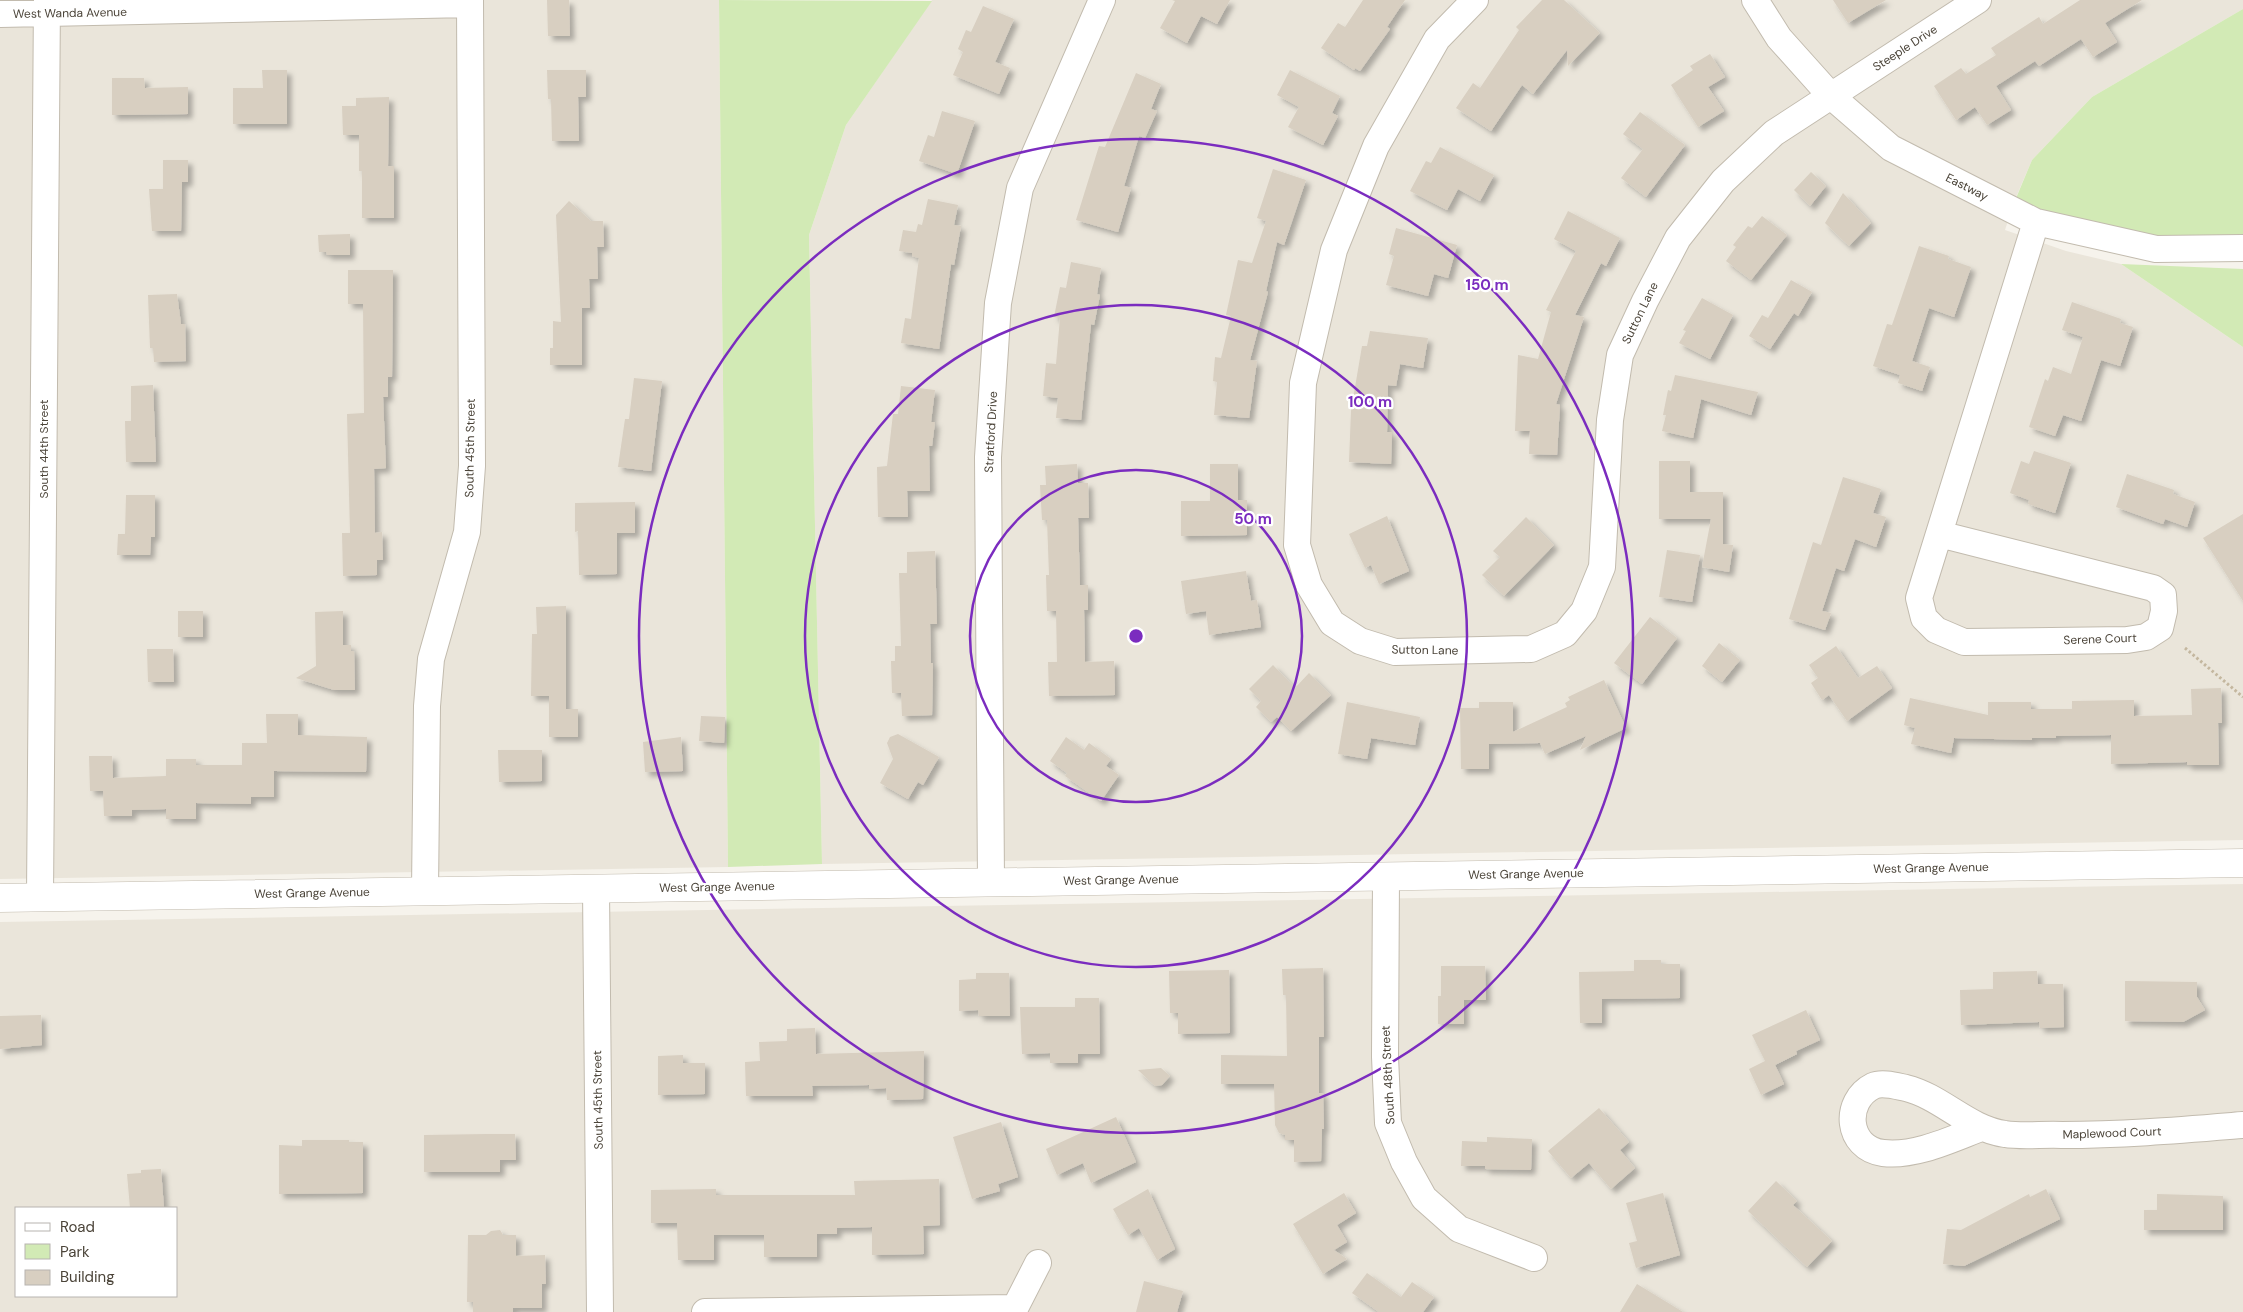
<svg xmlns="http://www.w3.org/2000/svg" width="2243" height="1312" viewBox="0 0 2243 1312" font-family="'DM Sans',sans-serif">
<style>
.residential{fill:#eae5da;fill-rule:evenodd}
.green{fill:#d2eab5}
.building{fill:#d8cfc1;filter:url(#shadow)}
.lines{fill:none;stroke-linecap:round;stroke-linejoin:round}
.minor-casing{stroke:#c2bbae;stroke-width:28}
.tertiary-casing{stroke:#c2bbae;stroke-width:29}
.path{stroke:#c4b79f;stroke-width:3;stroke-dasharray:2.5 2.5;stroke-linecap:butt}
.minor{stroke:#fff;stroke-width:26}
.tertiary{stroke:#fff;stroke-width:28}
.ring{fill:none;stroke:#7b2cbf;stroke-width:2.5}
.labels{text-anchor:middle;stroke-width:4.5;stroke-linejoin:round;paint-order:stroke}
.street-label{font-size:12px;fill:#4b4439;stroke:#fff}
.centre{fill:#7b2cbf;stroke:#fff;stroke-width:2.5}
.ring-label{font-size:15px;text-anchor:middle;font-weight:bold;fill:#7b2cbf;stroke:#fff;stroke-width:4.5;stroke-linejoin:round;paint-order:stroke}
</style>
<defs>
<filter id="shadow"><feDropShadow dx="4.5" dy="4.5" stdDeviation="2.5" flood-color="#0004"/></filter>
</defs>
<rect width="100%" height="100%" fill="#f6f3ec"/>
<path class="residential" d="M 0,0 L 719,0 L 728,867 L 0,879 Z
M 932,0 L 2243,0 L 2243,9 L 2092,97 L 2032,160 L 2014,202 L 2005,230 L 2066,251 L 2121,264 L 2243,347 L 2243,840 L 822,864 L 809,235 L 846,125 Z
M 2243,884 L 2243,1312 L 0,1312 L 0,922 ZM 16,1208 L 176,1208 L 176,1296 L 16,1296 Z"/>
<path class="green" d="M 719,0 L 932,1 L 846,125 L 809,235 L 822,864 L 728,867 Z
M 2243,9 L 2243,239 L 2182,239 L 2089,226 L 2014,203 L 2032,160 L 2092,97 Z
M 2121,264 L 2243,269 L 2243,347 Z"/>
<path class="building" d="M 547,0 L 569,0 L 570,36 L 548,36 Z
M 1172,0 L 1230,0 L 1217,24 L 1201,16 L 1187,43 L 1160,28 L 1175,1 Z
M 1363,0 L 1405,0 L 1387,27 L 1390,29 L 1360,71 L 1355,68 L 1354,70 L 1321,48 L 1338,23 L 1345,27 Z
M 1542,0 L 1564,0 L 1600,33 L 1568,66 L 1567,50 L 1533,94 L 1522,85 L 1491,131 L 1456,108 L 1473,83 L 1480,88 L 1519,30 L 1516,27 Z
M 1833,0 L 1886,0 L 1848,23 Z
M 2080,0 L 2142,0 L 2105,23 L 2117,42 L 2093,57 L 2081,39 L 2039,66 L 2035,61 L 1996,86 L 2011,110 L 1987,125 L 1975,107 L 1956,120 L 1934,86 L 1961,68 L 1966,74 L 1996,55 L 1991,48 L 2039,17 L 2043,24 Z
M 983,6 L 1014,19 L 995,62 L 1010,68 L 999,94 L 953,75 L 963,52 L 958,49 L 966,30 L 971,32 Z
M 1710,54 L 1725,77 L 1708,87 L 1724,111 L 1698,127 L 1671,85 L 1693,70 L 1690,66 Z
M 262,70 L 287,70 L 287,124 L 233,124 L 233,88 L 263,88 Z
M 547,70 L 586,70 L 586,97 L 578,97 L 579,141 L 552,141 L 551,99 L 548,99 Z
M 1290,70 L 1340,96 L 1332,113 L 1338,116 L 1323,145 L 1288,127 L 1299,107 L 1277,95 Z
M 1136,73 L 1161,84 L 1151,109 L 1157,111 L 1145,138 L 1139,136 L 1124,186 L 1131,188 L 1118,232 L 1076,220 L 1099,146 L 1105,147 Z
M 112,78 L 144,78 L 145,88 L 188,87 L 188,114 L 112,115 Z
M 389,97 L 388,166 L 394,166 L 394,218 L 362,218 L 362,171 L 359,171 L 359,135 L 343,135 L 342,106 L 356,106 L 356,98 Z
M 942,111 L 975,121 L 957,174 L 919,161 L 928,135 L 934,137 Z
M 1640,112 L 1685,145 L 1646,197 L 1621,178 L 1643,149 L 1623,134 Z
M 1440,147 L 1494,175 L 1480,201 L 1458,189 L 1447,210 L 1410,191 L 1426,161 L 1431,163 Z
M 163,160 L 188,160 L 188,182 L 182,182 L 181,231 L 152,231 L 149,189 L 163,189 Z
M 1273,169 L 1306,180 L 1284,245 L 1277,242 L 1266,291 L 1268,292 L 1250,360 L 1257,361 L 1249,418 L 1214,415 L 1217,382 L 1213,381 L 1215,357 L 1221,358 L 1231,316 L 1226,315 L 1238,260 L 1252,263 L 1266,221 L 1257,218 Z
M 1811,172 L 1826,186 L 1810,206 L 1794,190 Z
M 1843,193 L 1871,223 L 1849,246 L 1825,223 Z
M 928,199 L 958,205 L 954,225 L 961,226 L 954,265 L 951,264 L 939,349 L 901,343 L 905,318 L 911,319 L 919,258 L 912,256 L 912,253 L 899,251 L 903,230 L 916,232 L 918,224 L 922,225 Z
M 569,201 L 591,221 L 603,221 L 604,247 L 597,247 L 598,279 L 589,279 L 590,308 L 582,308 L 582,365 L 550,365 L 550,348 L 553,348 L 553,321 L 561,322 L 556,215 Z
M 1568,211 L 1620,238 L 1606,266 L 1601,263 L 1575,315 L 1584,317 L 1556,404 L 1560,405 L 1557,455 L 1529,454 L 1530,431 L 1515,431 L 1518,355 L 1538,359 L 1551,312 L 1546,310 L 1576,251 L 1554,239 Z
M 1762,216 L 1787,235 L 1751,280 L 1726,261 L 1736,247 L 1733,245 L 1748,226 L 1752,228 Z
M 1396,228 L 1457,245 L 1448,278 L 1434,274 L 1428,296 L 1386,285 L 1394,256 L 1389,254 Z
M 350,234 L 350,255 L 327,255 L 326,252 L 319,252 L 318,235 Z
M 1919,246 L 1949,256 L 1948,259 L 1971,267 L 1954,317 L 1929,308 L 1912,361 L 1930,367 L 1922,391 L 1898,383 L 1900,375 L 1873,366 L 1887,324 L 1892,325 Z
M 1071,262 L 1101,268 L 1097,294 L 1100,295 L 1094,325 L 1091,324 L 1081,420 L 1056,418 L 1058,398 L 1043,396 L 1046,363 L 1056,364 L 1060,318 L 1054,317 L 1060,287 L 1066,288 Z
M 348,270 L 393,270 L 392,377 L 388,377 L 388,397 L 383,397 L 386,468 L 374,469 L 375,533 L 382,532 L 383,560 L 377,560 L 377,575 L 343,576 L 342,533 L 350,533 L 347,414 L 364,413 L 363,304 L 348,304 Z
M 1791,280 L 1812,292 L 1798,316 L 1794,313 L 1770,349 L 1749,336 L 1762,315 L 1768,318 Z
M 177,294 L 181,324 L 185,324 L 186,361 L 154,362 L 153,348 L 150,348 L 148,295 Z
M 1702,298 L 1733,315 L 1710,359 L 1679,343 L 1686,331 L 1683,330 Z
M 2072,302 L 2121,319 L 2120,323 L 2133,327 L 2120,366 L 2101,360 L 2081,421 L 2063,415 L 2055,436 L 2029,427 L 2045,379 L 2048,381 L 2053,367 L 2071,374 L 2083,337 L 2062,330 Z
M 1370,331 L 1428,338 L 1423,368 L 1400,364 L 1396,386 L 1388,385 L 1387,432 L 1392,432 L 1391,464 L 1349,462 L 1351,411 L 1362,346 L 1367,346 Z
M 1675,375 L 1758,392 L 1751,415 L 1701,399 L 1693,438 L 1662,431 L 1666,415 L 1663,415 L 1668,390 L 1671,391 Z
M 634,378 L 662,381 L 651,471 L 618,467 L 625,419 L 629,419 Z
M 153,385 L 156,462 L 126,462 L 125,421 L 131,421 L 131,386 Z
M 901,386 L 935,390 L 931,422 L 935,422 L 932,446 L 929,446 L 930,491 L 907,491 L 908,517 L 878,517 L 877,467 L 887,466 L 893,414 L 898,414 Z
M 2034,451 L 2071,463 L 2055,513 L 2028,504 L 2029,500 L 2010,493 L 2021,461 L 2029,464 Z
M 1659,461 L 1690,461 L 1690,492 L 1723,492 L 1723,544 L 1733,545 L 1729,572 L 1702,567 L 1711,519 L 1659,519 Z
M 1077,464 L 1078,483 L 1088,483 L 1089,518 L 1078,518 L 1080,585 L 1088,585 L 1088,610 L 1084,610 L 1085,662 L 1114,661 L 1115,695 L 1049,696 L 1048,662 L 1057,662 L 1056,611 L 1047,611 L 1046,575 L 1049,575 L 1047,520 L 1042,520 L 1040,485 L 1046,485 L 1045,466 Z
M 1210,464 L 1238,464 L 1238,500 L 1247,500 L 1247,535 L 1181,536 L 1181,501 L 1210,501 Z
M 2127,474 L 2174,490 L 2173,494 L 2195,502 L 2187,527 L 2165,519 L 2163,524 L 2116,507 Z
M 1843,477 L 1881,489 L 1873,513 L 1886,517 L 1876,547 L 1855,539 L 1844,571 L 1836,568 L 1822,611 L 1831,613 L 1825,630 L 1789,619 L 1813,542 L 1821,545 Z
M 126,495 L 155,495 L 155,537 L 151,537 L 150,555 L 117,555 L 118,534 L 125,534 Z
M 635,502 L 635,533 L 617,533 L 617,574 L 579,575 L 578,531 L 575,532 L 575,503 Z
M 2243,514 L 2243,601 L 2203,538 Z
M 1387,516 L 1409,571 L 1379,584 L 1371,565 L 1365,568 L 1349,534 Z
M 1526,517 L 1554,545 L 1504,596 L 1482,575 L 1500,557 L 1493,551 Z
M 1667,550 L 1700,555 L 1692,602 L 1659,597 Z
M 935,551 L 937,624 L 930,624 L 931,663 L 933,663 L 932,715 L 902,716 L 901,693 L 892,693 L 891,661 L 895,661 L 895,646 L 901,646 L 899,573 L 907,573 L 907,552 Z
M 1246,571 L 1251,601 L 1257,600 L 1261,627 L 1209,635 L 1206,611 L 1186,614 L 1181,581 Z
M 566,606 L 566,709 L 578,709 L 578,737 L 549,737 L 549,696 L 531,696 L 532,634 L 537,634 L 536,607 Z
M 178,611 L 203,611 L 203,637 L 178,637 Z
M 343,611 L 343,645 L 351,645 L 351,651 L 354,651 L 355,690 L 334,690 L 296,678 L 316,666 L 315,612 Z
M 1650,617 L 1677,638 L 1642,684 L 1614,663 Z
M 1719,643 L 1740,660 L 1722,682 L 1702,666 Z
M 1836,646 L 1858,678 L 1877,666 L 1892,688 L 1847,721 L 1829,695 L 1822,700 L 1811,683 L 1818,678 L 1809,665 Z
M 147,649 L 173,649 L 174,682 L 148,682 Z
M 1273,665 L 1295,688 L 1309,673 L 1331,695 L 1291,731 L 1277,717 L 1271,722 L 1256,707 L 1261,701 L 1249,689 Z
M 1604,680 L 1626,728 L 1580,750 L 1586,736 L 1545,754 L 1540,743 L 1489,744 L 1489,769 L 1461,769 L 1460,708 L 1479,708 L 1479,702 L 1513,702 L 1513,732 L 1567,707 L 1565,703 L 1570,700 L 1568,697 Z
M 2221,688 L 2222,723 L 2218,723 L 2219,765 L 2187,765 L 2187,762 L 2111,764 L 2111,735 L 2056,736 L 2056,738 L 2032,738 L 2032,740 L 1954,738 L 1951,753 L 1911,744 L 1915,728 L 1904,725 L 1910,698 L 1988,715 L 1988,702 L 2031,702 L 2031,709 L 2072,709 L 2072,701 L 2134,700 L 2134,716 L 2192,715 L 2191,689 Z
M 1347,702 L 1420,717 L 1415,745 L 1371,738 L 1367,759 L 1338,754 Z
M 266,714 L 298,714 L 298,735 L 367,737 L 366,772 L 274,771 L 274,797 L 251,797 L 251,804 L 196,803 L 196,819 L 166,819 L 166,809 L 132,810 L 132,816 L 104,816 L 103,791 L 90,791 L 89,756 L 112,756 L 113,778 L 166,776 L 166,759 L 196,759 L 196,765 L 242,765 L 242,743 L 267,743 Z
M 701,716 L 725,717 L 724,743 L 699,741 Z
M 898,734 L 939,757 L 923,785 L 918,782 L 908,799 L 880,783 L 893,759 L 887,743 L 890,737 Z
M 681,737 L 683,771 L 645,772 L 643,742 Z
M 1066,737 L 1084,750 L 1089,743 L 1111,759 L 1106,766 L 1119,775 L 1101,801 L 1065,776 L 1067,773 L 1050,761 Z
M 498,750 L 542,750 L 542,781 L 499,782 Z
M 1634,960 L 1661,960 L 1661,964 L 1680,964 L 1680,998 L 1602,999 L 1602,1023 L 1580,1023 L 1579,972 L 1634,971 Z
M 1441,966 L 1485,966 L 1486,1000 L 1464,1000 L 1464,1024 L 1438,1024 L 1438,996 L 1441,996 Z
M 1323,968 L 1324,1037 L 1319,1037 L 1319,1093 L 1323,1093 L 1324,1129 L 1322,1129 L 1321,1161 L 1294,1162 L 1294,1140 L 1285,1140 L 1285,1135 L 1279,1133 L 1275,1125 L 1274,1084 L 1221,1084 L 1221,1055 L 1287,1056 L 1286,995 L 1283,995 L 1282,969 Z
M 1229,970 L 1230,1033 L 1178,1034 L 1178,1013 L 1170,1013 L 1169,971 Z
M 2037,971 L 2038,984 L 2063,984 L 2064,1027 L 2040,1028 L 2039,1022 L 1961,1025 L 1960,990 L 1993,989 L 1993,972 Z
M 976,973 L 1009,973 L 1010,1016 L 979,1016 L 978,1010 L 959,1011 L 959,980 L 976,979 Z
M 2125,981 L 2197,982 L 2197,997 L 2205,1010 L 2183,1022 L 2125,1021 Z
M 1075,998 L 1099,998 L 1100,1054 L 1078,1054 L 1078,1063 L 1050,1063 L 1050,1053 L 1022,1054 L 1020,1007 L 1075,1007 Z
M 1806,1010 L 1820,1040 L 1796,1051 L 1797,1054 L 1775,1065 L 1784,1084 L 1761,1095 L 1749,1069 L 1765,1061 L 1752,1035 Z
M 41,1015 L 42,1045 L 0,1049 L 0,1016 Z
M 815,1028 L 816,1054 L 924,1051 L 923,1099 L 887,1100 L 886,1088 L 869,1089 L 869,1085 L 812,1086 L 813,1096 L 746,1096 L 745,1062 L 760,1061 L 759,1042 L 787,1041 L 787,1029 Z
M 683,1055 L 683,1063 L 705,1063 L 705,1094 L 658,1095 L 658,1056 Z
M 1161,1068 L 1170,1076 L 1162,1085 L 1155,1086 L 1138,1070 Z
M 1599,1108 L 1629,1142 L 1620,1150 L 1635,1168 L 1611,1189 L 1589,1163 L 1571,1178 L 1548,1151 Z
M 1116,1117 L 1136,1162 L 1091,1183 L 1083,1163 L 1057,1175 L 1046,1149 Z
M 1001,1122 L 1018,1177 L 998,1184 L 1000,1191 L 972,1199 L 953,1137 Z
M 487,1134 L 515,1134 L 516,1160 L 500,1160 L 500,1172 L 424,1172 L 424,1135 Z
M 1487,1137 L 1532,1139 L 1531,1170 L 1485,1169 L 1485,1166 L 1461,1166 L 1462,1141 L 1487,1142 Z
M 302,1140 L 349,1140 L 349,1142 L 363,1142 L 363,1193 L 279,1194 L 279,1145 L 302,1146 Z
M 161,1169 L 164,1208 L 130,1208 L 127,1174 L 141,1173 L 141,1170 Z
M 939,1179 L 940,1225 L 923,1226 L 924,1254 L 872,1255 L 872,1227 L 837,1228 L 837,1234 L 817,1234 L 817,1257 L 764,1257 L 764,1235 L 714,1235 L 714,1260 L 678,1260 L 677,1223 L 651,1223 L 651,1190 L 716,1189 L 716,1195 L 855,1195 L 854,1181 Z
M 1776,1181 L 1797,1201 L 1793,1205 L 1832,1241 L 1807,1267 L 1748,1211 Z
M 1148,1189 L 1175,1249 L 1157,1260 L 1139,1228 L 1128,1235 L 1113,1209 Z
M 2046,1189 L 2060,1219 L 1964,1266 L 1943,1264 L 1947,1229 L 1961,1230 L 2029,1194 L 2030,1197 Z
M 1344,1193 L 1356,1213 L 1337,1225 L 1347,1242 L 1334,1250 L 1347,1259 L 1323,1274 L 1293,1224 Z
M 1663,1193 L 1680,1255 L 1636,1268 L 1629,1243 L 1637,1241 L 1626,1203 Z
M 2157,1194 L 2223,1196 L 2223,1230 L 2144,1230 L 2144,1210 L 2157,1210 Z
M 500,1230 L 503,1235 L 516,1235 L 516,1256 L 545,1255 L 546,1284 L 542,1284 L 542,1308 L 513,1308 L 513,1312 L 473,1312 L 473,1302 L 467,1302 L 468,1235 L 486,1235 L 491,1231 Z
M 1367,1273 L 1401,1297 L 1412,1282 L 1434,1297 L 1423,1312 L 1379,1312 L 1352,1293 Z
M 1144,1281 L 1183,1291 L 1177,1312 L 1136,1312 Z
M 1637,1284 L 1683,1312 L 1620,1312 Z"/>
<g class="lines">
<g class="minor-casing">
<path id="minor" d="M 1475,0 L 1437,39 L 1376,146 L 1334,250 L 1303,383 L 1297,545 L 1309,585 L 1332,623 L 1360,641 L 1395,652 L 1531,649 L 1565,634 L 1584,611 L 1602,567 L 1610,420 L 1620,355 L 1645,301 L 1678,238 L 1723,181 L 1774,133 L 1978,0
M 1755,0 L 1779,38 L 1831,96 L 1891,148 L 2036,222 L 2156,249 L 2243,248
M 0,14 L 470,4
M 1939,534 L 2153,588 L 2163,595 L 2164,611 L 2160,628 L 2146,637 L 2127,640 L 1964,642 L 1936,630 L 1924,618 L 1919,598 L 2036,222
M 1386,876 L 1385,1057 L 1388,1123 L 1404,1162 L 1424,1198 L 1459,1229 L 1534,1258
M 991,882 L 988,457 L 998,303 L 1020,188 L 1102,0
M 596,889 L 600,1312
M 425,891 L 427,706 L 431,659 L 467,532 L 472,466 L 470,0
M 40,897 L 47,0
M 1981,1128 C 1952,1139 1915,1157 1883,1153 C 1846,1148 1843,1101 1873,1086 C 1882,1082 1896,1086 1906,1088 C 1942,1097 1968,1129 2005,1134 C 2023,1137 2043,1134 2062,1135 C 2123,1135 2181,1130 2243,1125
M 705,1312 L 1015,1308
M 1015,1312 L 1015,1308 L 1038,1263"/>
</g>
<g class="tertiary-casing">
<path id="tertiary" d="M 0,898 L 2243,863"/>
</g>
<path class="path" d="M 2185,648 L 2243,697"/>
<use href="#minor" class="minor"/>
<use href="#tertiary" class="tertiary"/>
</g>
<g class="ring">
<circle cx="1136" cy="636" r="166"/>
<circle cx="1136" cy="636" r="331"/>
<circle cx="1136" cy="636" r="497"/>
</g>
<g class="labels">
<g class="street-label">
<text transform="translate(70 13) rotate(-1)" y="4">West Wanda Avenue</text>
<text transform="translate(1905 48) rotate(-33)" y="4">Steeple Drive</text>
<text transform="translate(1967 187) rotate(27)" y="4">Eastway</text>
<text transform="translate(1640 313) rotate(-64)" y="4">Sutton Lane</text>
<text transform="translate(991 432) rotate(-87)" y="4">Stratford Drive</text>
<text transform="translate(470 448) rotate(-89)" y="4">South 45th Street</text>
<text transform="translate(44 449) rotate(-90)" y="4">South 44th Street</text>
<text transform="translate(2100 639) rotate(-2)" y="4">Serene Court</text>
<text transform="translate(1425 650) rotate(1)" y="4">Sutton Lane</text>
<text transform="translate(1931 868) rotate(-1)" y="4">West Grange Avenue</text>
<text transform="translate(1526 874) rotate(-1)" y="4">West Grange Avenue</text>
<text transform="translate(1121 880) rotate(-1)" y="4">West Grange Avenue</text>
<text transform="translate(717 887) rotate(-1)" y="4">West Grange Avenue</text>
<text transform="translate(312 893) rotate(-1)" y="4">West Grange Avenue</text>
<text transform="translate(1388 1075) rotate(-93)" y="4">South 48th Street</text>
<text transform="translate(598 1100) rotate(-91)" y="4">South 45th Street</text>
<text transform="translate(2112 1133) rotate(-2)" y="4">Maplewood Court</text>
</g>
</g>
<circle cx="1136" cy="636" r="8" class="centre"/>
<g class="ring-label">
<text x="1487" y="290">150 m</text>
<text x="1370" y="407">100 m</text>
<text x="1253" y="524">50 m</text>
</g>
<rect x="15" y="1207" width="162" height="90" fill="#ffffff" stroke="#b7b4b0"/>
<rect x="25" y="1223" width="25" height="8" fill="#ffffff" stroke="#b7b4b0"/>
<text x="60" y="1232" font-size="15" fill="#4b4439">Road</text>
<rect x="25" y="1244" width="25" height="15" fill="#d2eab5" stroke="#b7b4b0"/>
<text x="60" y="1257" font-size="15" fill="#4b4439">Park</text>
<rect x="25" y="1270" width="25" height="15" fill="#d8cfc1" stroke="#b7b4b0"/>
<text x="60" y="1282" font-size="15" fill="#4b4439">Building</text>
</svg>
